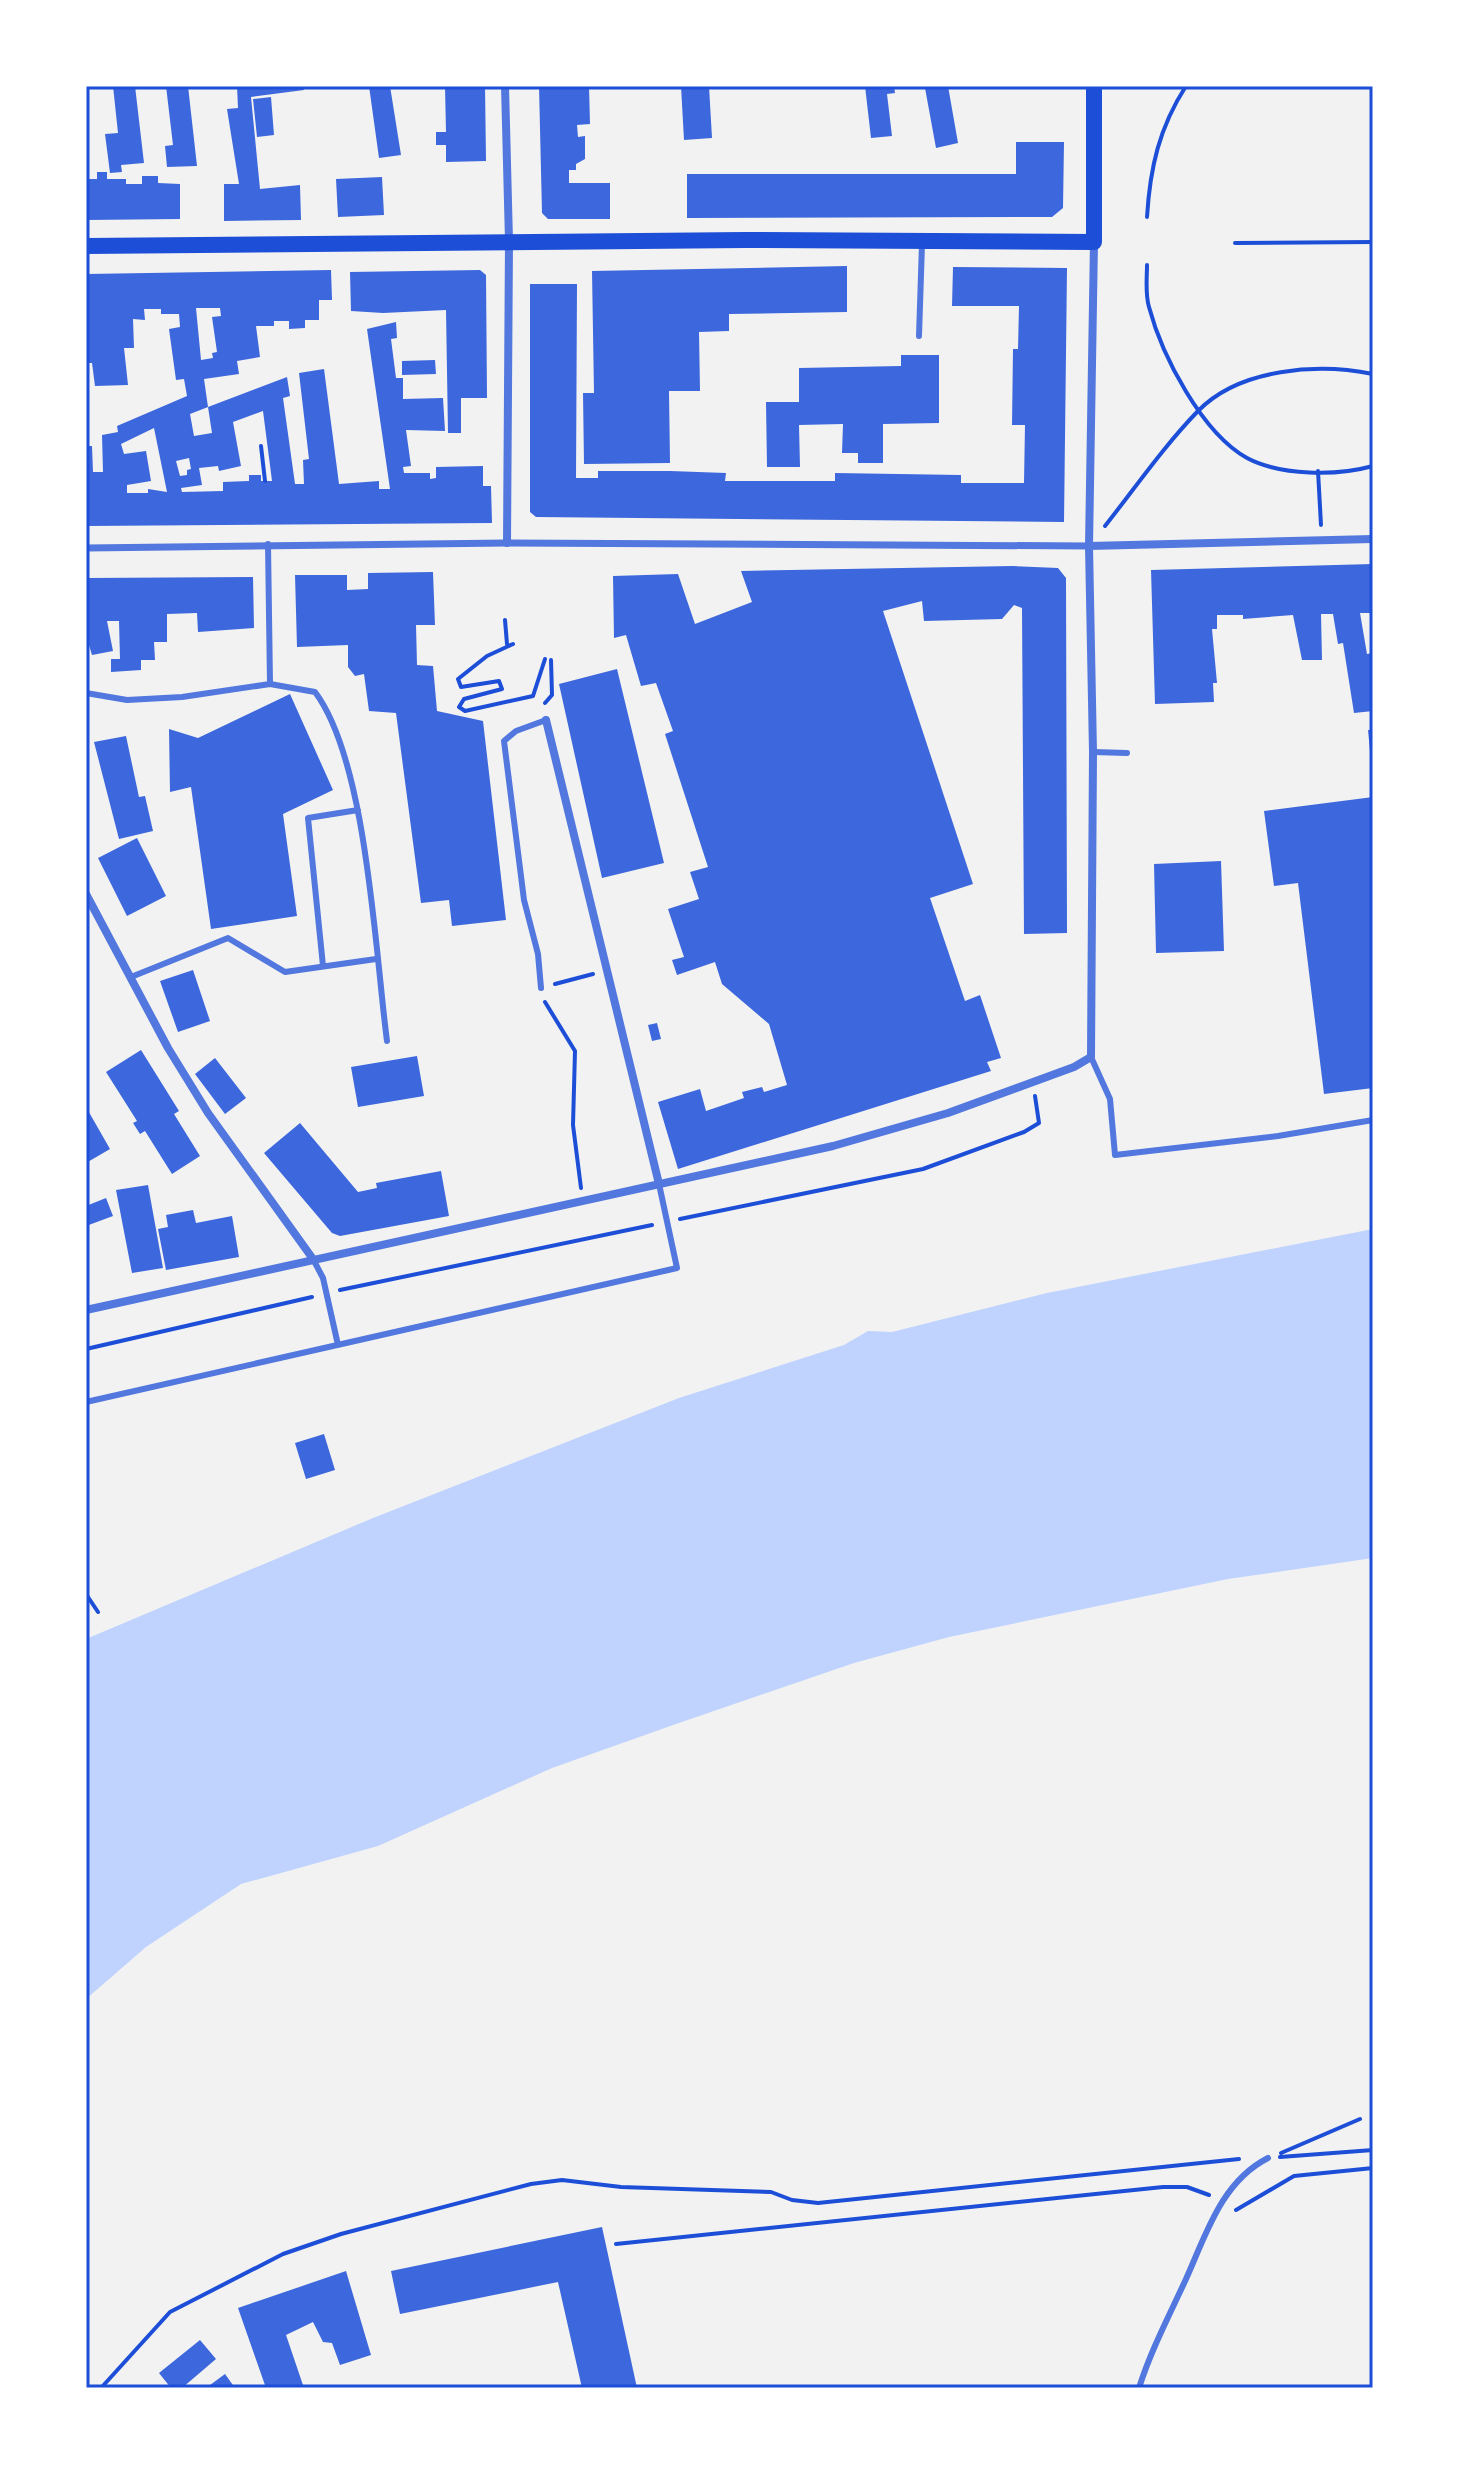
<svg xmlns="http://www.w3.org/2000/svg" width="1459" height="2474" viewBox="0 0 1459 2474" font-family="'IBM Plex Serif',serif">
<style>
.water{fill:#bfd3fe}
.building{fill:#3d67dc;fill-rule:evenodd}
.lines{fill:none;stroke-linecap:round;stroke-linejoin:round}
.path{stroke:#1d4ed8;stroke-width:4}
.service{stroke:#5277de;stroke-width:6}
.pedestrian{stroke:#5277de;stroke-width:7}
.minor{stroke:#5277de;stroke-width:8}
.secondary{stroke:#1d4ed8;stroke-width:16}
.neatline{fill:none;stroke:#1d4ed8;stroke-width:3}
</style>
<rect width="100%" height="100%" fill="#f2f2f2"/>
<path class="water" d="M 1373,1229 L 1373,1558 L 1228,1579 L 949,1637 L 854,1663 L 676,1724 L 552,1768 L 378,1846 L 241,1884 L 146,1947 L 86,1999 L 86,1639 L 373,1518 L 679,1398 L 844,1345 L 868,1331 L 892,1332 L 1047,1293 Z"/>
<path class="building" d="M 113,86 L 135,86 L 144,163 L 121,165 L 122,172 L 110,173 L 105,134 L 118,133 Z
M 166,86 L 188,86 L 197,166 L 167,167 L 165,146 L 173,145 Z
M 237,86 L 303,86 L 304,90 L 251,97 L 260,189 L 300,185 L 301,220 L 224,221 L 224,184 L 239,184 L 227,109 L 238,108 Z
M 369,86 L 390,86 L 401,155 L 379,158 Z
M 445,86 L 485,86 L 486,161 L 446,162 L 446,145 L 436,145 L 436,132 L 446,132 Z
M 539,86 L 589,86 L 590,124 L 577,125 L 578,137 L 585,136 L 585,159 L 576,164 L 576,170 L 569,170 L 569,183 L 610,183 L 610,219 L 548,219 L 542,213 Z
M 681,86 L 709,86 L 712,138 L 684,140 Z
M 865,86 L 894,86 L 895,93 L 887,94 L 892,136 L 871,138 Z
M 936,86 L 948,86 L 958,143 L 936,148 L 925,88 Z
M 271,97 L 274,135 L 257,137 L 253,99 Z
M 1016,142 L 1064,142 L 1063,208 L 1052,217 L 687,218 L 687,174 L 1016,174 Z
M 97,172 L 107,172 L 107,179 L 126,179 L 126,184 L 142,184 L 142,176 L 158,176 L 158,183 L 180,184 L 180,219 L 86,220 L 86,179 L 97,179 Z
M 382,177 L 384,215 L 338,217 L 336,179 Z
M 847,266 L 847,312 L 729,314 L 729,331 L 699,332 L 700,391 L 669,391 L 670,463 L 584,464 L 583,393 L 594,393 L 592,271 Z
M 953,267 L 1067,268 L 1064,522 L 536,517 L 530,512 L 530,284 L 577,284 L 576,478 L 598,478 L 598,471 L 670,471 L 726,473 L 725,481 L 835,481 L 835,473 L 961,475 L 961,483 L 1024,483 L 1025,425 L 1012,425 L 1013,349 L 1018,349 L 1019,306 L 952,306 Z
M 331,270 L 332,300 L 319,300 L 319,320 L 305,320 L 305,328 L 289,329 L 289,321 L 274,321 L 274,326 L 256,326 L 260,357 L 237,361 L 239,374 L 204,379 L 208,407 L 190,414 L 194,436 L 212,433 L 208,407 L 287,377 L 290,396 L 283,398 L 295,484 L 304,484 L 303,460 L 309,459 L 299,373 L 324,369 L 339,484 L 379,481 L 379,489 L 390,489 L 367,329 L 396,322 L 397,338 L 391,339 L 396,378 L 403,378 L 403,399 L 443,398 L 445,431 L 406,430 L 411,466 L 403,467 L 404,473 L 430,473 L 430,479 L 436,478 L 436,467 L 483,466 L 483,486 L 491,486 L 492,523 L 86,526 L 86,446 L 92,446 L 93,472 L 103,472 L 102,435 L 118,432 L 117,426 L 187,396 L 184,379 L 176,380 L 169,329 L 180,327 L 179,314 L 161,314 L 161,309 L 144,309 L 145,320 L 133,319 L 134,348 L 124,348 L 128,385 L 95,386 L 92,363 L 86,363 L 86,274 ZM 196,308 L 220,308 L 221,316 L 212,317 L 217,352 L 212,353 L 213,358 L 201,360 ZM 263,411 L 272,481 L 261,481 L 261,475 L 249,475 L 249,481 L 223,482 L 223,491 L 182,492 L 181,488 L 202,485 L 199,468 L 218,466 L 219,471 L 241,466 L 233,422 ZM 154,428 L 167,492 L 148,489 L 148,493 L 127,493 L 127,485 L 151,481 L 146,451 L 124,454 L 121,444 ZM 189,458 L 191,469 L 187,470 L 187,475 L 180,476 L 176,461 Z
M 480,270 L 486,275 L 487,398 L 461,398 L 461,433 L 448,433 L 446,310 L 383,313 L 351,311 L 350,272 Z
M 901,355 L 939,355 L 939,423 L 883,424 L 883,463 L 858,463 L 858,453 L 842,453 L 843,424 L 799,425 L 800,467 L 767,467 L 766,402 L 799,402 L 799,368 L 901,366 Z
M 435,360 L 436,374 L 402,375 L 402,361 Z
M 1373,564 L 1373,613 L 1360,613 L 1367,654 L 1373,653 L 1373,711 L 1354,713 L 1343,643 L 1338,644 L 1333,614 L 1321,614 L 1322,660 L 1302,660 L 1293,615 L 1243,619 L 1243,615 L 1217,615 L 1217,629 L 1212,629 L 1217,683 L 1213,683 L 1214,702 L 1155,704 L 1151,570 Z
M 1013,566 L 1058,568 L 1066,578 L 1067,933 L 1024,934 L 1022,608 L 1014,605 L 1002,619 L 924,621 L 922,601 L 883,611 L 973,884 L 930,898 L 965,1001 L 980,995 L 1001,1058 L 987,1062 L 991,1071 L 678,1169 L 658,1102 L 700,1089 L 706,1111 L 744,1098 L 742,1092 L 762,1087 L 764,1092 L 787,1085 L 769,1024 L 722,984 L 715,962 L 677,975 L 672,960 L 684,957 L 668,909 L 699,899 L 690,872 L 708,867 L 665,734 L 673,731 L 656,683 L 641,686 L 626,635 L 614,638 L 613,576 L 678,574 L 695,624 L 752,602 L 741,571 Z
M 433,572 L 435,625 L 416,625 L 417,665 L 433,666 L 437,711 L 483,721 L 506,920 L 452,926 L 449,900 L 421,903 L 396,713 L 369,711 L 364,674 L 355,676 L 348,667 L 348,645 L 297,647 L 295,575 L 347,575 L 347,590 L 368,589 L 368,573 Z
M 253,577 L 254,628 L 198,632 L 197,613 L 167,614 L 167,642 L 154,642 L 155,660 L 141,660 L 141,670 L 111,672 L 111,659 L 120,659 L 119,621 L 107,621 L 113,651 L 92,655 L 86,635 L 86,578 Z
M 617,669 L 664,863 L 602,878 L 559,684 Z
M 290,694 L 333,790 L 283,814 L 297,916 L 211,929 L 191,787 L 170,792 L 169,729 L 198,738 Z
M 1368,730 L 1373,730 L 1373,760 L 1371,761 Z
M 126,736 L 139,797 L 145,796 L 153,831 L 119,839 L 94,742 Z
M 1373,797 L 1373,1088 L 1324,1094 L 1298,883 L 1274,886 L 1264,811 Z
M 137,838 L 166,896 L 127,916 L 98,858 Z
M 1221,861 L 1224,951 L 1156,953 L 1154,864 Z
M 193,970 L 210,1021 L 178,1032 L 160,981 Z
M 657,1023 L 661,1039 L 652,1041 L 648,1025 Z
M 141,1050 L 179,1111 L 174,1114 L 200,1156 L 172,1174 L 145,1131 L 140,1134 L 133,1123 L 137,1121 L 106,1072 Z
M 417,1056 L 424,1096 L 358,1107 L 351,1067 Z
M 215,1058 L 246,1098 L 225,1114 L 195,1074 Z
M 86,1107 L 110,1149 L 86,1163 Z
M 300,1123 L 358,1192 L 377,1188 L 376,1183 L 441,1171 L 449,1216 L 340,1236 L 332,1233 L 264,1153 Z
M 148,1185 L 163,1268 L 132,1273 L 116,1190 Z
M 106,1198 L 113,1216 L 86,1226 L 86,1206 Z
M 193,1210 L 196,1223 L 232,1216 L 239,1257 L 166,1270 L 158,1229 L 168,1227 L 166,1215 Z
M 324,1434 L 335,1470 L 306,1479 L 295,1443 Z
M 602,2227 L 637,2388 L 582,2388 L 558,2282 L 400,2314 L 391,2271 Z
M 346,2271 L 371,2355 L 340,2365 L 332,2343 L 323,2342 L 313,2322 L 286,2335 L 304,2388 L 266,2388 L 238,2308 Z
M 200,2340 L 216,2359 L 182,2388 L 171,2388 L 159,2373 Z
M 225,2374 L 235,2388 L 206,2388 Z"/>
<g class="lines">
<path class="path" d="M 1147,217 C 1150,168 1159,128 1186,86
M 1235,243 L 1373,242
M 1147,265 C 1147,278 1145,294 1149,307 C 1162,356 1202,433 1247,458 C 1281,476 1337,476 1373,466
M 261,446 L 265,481
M 1318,471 L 1321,525
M 1105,526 C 1135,488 1164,446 1198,411 C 1240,368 1318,363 1373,374
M 505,620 L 507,644
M 513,644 L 487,656 L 458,679 L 461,687 L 499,681 L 502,689 L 464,699 L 459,707 L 465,711 L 533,696
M 533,696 L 545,659
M 545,703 L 552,695 L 551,660
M 555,984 L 593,974
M 545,1002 L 575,1051 L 573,1125 L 581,1188
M 680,1219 L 923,1169 L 1024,1132 L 1039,1123 L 1035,1096
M 340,1290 L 652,1225
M 86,1349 L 312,1297
M 86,1594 L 98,1612
M 1281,2153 L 1360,2119
M 1280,2157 L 1373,2150
M 1236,2210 L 1294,2176 L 1373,2168
M 616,2244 L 1163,2187 L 1187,2187 L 1209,2195
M 101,2388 L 170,2312 L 283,2254 L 341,2234 L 531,2184 L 562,2180 L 621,2187 L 771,2192 L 792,2200 L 818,2203 L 1239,2159"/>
<path class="service" d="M 919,336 L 922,244
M 268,544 L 270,684
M 86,693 L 127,700 L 182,697 L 270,684 L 315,692 C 367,761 375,951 387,1041
M 1093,752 L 1127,753
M 323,966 L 308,818 L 358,810
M 131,977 L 228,938 L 285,972 L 376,959
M 541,988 L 538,954 L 524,900 L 504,741 L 516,731 L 546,720
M 1091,1057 L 1110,1099 L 1115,1155 L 1278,1136 L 1373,1120
M 313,1259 L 323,1278 L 338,1345
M 86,1402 L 677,1268 L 659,1184
M 1139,2388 C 1151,2350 1169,2316 1186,2279 C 1206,2235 1221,2182 1268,2158"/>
<path class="pedestrian" d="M 86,548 L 507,543 L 1089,546"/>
<path class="minor" d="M 505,86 L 509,241 L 507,543
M 1089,546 L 1373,539
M 546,720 L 659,1184
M 86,894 L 168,1048 L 208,1113 L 313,1259
M 86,1310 L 833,1146 L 948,1113 L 1074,1067 L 1091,1057 L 1093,752 L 1089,546 L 1094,242"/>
<path class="secondary" d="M 86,246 L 745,240 L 1094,242 L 1094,86"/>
</g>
<rect width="1459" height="2474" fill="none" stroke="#ffffff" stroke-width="176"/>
<rect x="88" y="88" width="1283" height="2298" class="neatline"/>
</svg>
